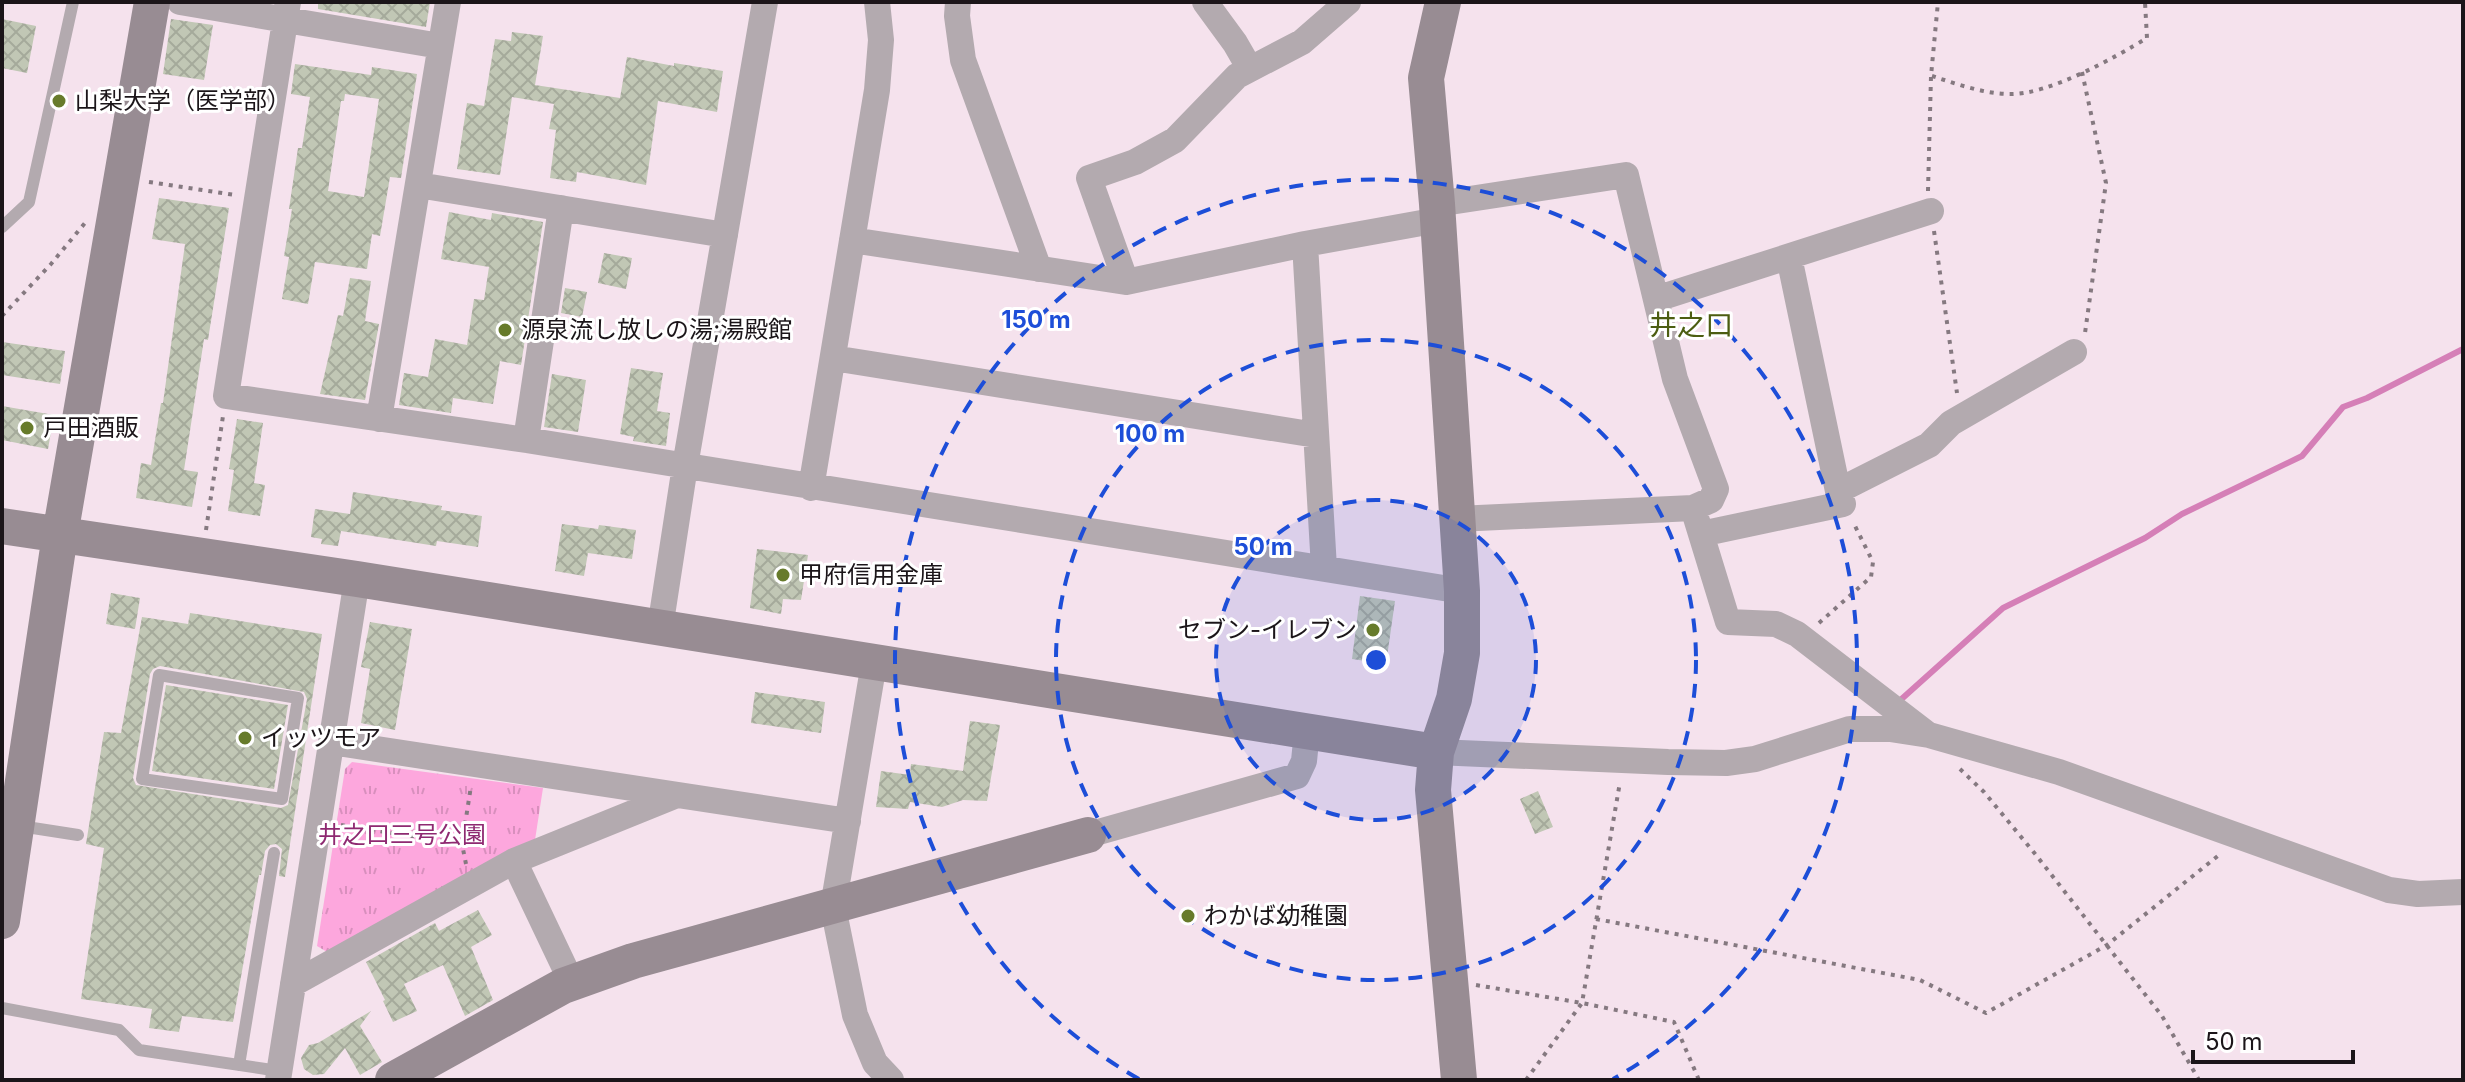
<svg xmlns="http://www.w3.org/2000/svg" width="2465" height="1082" viewBox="0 0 2465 1082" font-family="Inter,'Noto Sans JP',sans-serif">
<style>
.grass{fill:url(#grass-tufts)}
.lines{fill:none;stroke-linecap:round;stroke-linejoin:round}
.stream{stroke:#d57fb7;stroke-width:6}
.building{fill:url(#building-cross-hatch);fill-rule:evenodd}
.path{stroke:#857980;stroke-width:4;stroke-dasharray:4 6;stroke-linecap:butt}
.lane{stroke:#b3aaaf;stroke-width:12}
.street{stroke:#b3aaaf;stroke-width:26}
.secondary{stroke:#988c93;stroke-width:36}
.ring{fill:none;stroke:#1d4ed8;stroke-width:4;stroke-dasharray:14 10}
.poi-dot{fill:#677b2b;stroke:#fff;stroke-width:3}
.labels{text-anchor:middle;stroke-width:6;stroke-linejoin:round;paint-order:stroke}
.poi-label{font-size:24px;fill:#1b1519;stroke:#fff;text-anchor:start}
.park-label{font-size:24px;fill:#8e2971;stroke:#fff}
.quarter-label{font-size:28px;fill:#4c5d11;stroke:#fff}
.centre{fill:#1d4ed8;stroke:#fff;stroke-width:4}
.ring-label{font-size:24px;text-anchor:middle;font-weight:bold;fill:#1d4ed8;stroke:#fff;stroke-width:6;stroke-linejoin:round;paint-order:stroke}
</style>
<defs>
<pattern id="grass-tufts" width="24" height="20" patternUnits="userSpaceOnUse" patternTransform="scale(2)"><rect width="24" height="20" fill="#fda7dd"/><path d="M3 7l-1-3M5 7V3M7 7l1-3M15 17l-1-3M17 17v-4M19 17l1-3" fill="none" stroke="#d88fbd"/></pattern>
<pattern id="building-cross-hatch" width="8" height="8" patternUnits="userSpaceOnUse" patternTransform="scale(2)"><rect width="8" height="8" fill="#c1c7b5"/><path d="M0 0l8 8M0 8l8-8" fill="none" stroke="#a5aa9b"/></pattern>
</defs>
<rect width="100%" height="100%" fill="#f5e2ed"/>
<path class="grass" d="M 352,762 L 543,788 L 535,840 L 329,953 L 317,946 L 345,769 Z"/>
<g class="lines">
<path class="stream" d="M 1896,704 L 2003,608 L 2145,538 L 2182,514 L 2302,456 L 2343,407 L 2367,398 L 2463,349"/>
</g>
<path class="building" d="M 318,2 L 430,2 L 426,27 L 318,9 Z
M 2,19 L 36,26 L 27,73 L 2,68 Z
M 171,19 L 213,25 L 204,80 L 163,74 Z
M 512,32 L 543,36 L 535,85 L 620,98 L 627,57 L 674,66 L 674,63 L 723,71 L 717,112 L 658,101 L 646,185 L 577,172 L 576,182 L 550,178 L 556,130 L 549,129 L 554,104 L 512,97 L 500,175 L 457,169 L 467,103 L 484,106 L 495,39 L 511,41 Z
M 295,64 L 371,75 L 372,67 L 417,74 L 401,178 L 390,177 L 380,236 L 372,234 L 367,269 L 315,262 L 308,304 L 282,299 L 289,257 L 284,256 L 292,209 L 289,209 L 298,148 L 302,148 L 310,97 L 291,94 ZM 345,94 L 379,99 L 364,197 L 328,191 L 341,101 L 344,101 Z
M 159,198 L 229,208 L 208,340 L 204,339 L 184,470 L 198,472 L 192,507 L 136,498 L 141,463 L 151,465 L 161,403 L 163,403 L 185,244 L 152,239 Z
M 449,212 L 491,220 L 492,213 L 543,222 L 521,365 L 500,361 L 493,404 L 453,398 L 451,413 L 399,405 L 404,373 L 428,377 L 435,339 L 467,345 L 474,299 L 484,300 L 489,267 L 441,259 Z
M 604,253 L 632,258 L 626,289 L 598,283 Z
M 350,278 L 371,281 L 365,321 L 379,324 L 365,400 L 320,394 L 338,315 L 343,316 Z
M 565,288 L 587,292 L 582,317 L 561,313 Z
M 2,342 L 65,351 L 60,384 L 2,375 Z
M 631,368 L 663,373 L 657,411 L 670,413 L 666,446 L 633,441 L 634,437 L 620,434 Z
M 552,374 L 586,380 L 578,432 L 544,427 Z
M 2,406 L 54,415 L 48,449 L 2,440 Z
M 237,419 L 263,423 L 254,483 L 265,485 L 260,516 L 228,511 L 234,470 L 229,469 Z
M 353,492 L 442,506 L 441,510 L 482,516 L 478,547 L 437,541 L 436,546 L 341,531 L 338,546 L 321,544 L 322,539 L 311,537 L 315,509 L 350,514 Z
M 562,524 L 598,529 L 599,525 L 636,530 L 632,559 L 588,553 L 584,576 L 555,571 Z
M 757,549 L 808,555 L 801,600 L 783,599 L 781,614 L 750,608 Z
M 111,593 L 140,598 L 135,629 L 106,624 Z
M 1360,596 L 1395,601 L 1386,664 L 1352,659 Z
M 190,613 L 322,634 L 285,877 L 279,876 L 282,849 L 276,844 L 270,845 L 265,851 L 261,875 L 259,875 L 233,1022 L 182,1016 L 179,1032 L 149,1028 L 152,1009 L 81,999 L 104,848 L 86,844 L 104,732 L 121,733 L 142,617 L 188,624 ZM 160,666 L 304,692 L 307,699 L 288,805 L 281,808 L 136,785 L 133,778 L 150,674 L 153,669 Z
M 370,622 L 412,629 L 395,730 L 361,723 L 370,669 L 361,667 Z
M 166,685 L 288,705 L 274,789 L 152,771 Z
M 755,692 L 825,702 L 821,733 L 751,723 Z
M 970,721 L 1000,725 L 987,801 L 963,800 L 942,807 L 910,802 L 908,809 L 876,807 L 881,771 L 910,775 L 911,764 L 963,771 Z
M 1538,791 L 1553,827 L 1535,834 L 1520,799 Z
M 478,910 L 492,935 L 471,947 L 493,1000 L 465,1016 L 443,965 L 404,984 L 417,1011 L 393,1022 L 383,1001 L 385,1000 L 366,962 L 435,923 L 439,931 Z
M 371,1011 L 360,1026 L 382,1062 L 360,1075 L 345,1048 L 324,1074 L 313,1075 L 304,1069 L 301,1058 L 309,1045 L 318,1043 Z"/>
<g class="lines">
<path class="path" d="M 2082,72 L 2106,183 L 2085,333
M 1932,76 C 1957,84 1984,94 2010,94 C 2048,95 2114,58 2147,38 L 2145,2
M 149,182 L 235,195
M 1928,191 L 1931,76 L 1938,2
M 1934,231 L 1957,393
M 2,316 L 51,264 L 85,223
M 206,530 L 223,416
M 1819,623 L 1871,577 L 1873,562 L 1854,524
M 1960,769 L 1984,792 L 2036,855 L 2162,1016 L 2199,1080
M 341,825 L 462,844
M 466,864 L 462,844 L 471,786
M 1596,919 L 1920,980 L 1986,1013 L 2107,945 L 2219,855
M 1476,985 L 1582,1003 L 1674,1022 L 1699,1080
M 1526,1080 L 1582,1003 L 1620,782"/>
<path class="lane" d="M 2,227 L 29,202 L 73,2
M 159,675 L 298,698 L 282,799 L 142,779 Z
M 20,826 L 78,835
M 2,1008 L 119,1030 L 139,1050 L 279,1071
M 239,1065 L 274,853"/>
<path class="street" d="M 180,2 L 440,46
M 288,2 L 226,396 L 526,440 L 1462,591
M 958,2 L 957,16 L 963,60 L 1039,269
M 1205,2 L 1235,43 L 1250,69
M 418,185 L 725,235
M 1437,204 L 1626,175 L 1675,379 L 1716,489 L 1711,500 L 1693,508
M 852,240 L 1126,282 L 1305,244 L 1438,220
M 1305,244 L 1324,568
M 1126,282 L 1089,178 L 1135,162 L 1175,140 L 1237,76 L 1302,42 L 1348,2
M 1656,299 L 1931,211
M 833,358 L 1316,435
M 379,419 L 448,2
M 526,440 L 561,208
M 811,488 L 877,90 L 881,40 L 877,2
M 1838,491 L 1929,445 L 1951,423 L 2074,352
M 1457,519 L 1693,508 L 1728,622 L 1776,624 L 1797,634 L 1926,733
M 1701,534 L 1843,504 L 1838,491 L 1789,257
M 660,628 L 685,466 L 765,2
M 874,663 L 833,907 L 855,1015 L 875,1063 L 891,1080
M 331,742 L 848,821
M 1436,752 L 1668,762 L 1726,763 L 1755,759 L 1850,729 L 1890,729 L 1929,735 L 2059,772 L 2389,890 L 2418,894 L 2463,892
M 1088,835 L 1297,776 L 1304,761 L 1307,731
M 514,861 L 572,983
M 293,984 L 514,861 L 677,795
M 278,1080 L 357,579"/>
<path class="secondary" d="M 1443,2 L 1426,78 L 1437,204 L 1462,591 L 1462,653 L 1454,699 L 1436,752 L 1433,790 L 1459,1080
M 2,526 L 357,579 L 1436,752
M 2,921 L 60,535 L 152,2
M 393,1080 L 563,986 L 633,961 L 1088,835"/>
</g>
<circle cx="1376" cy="660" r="160" fill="#1d4ed8" fill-opacity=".12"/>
<g class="ring">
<circle cx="1376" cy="660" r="160"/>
<circle cx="1376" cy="660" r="320"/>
<path d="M1139 1079A481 481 0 1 1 1613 1079"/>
</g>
<g class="poi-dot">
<circle cx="59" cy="101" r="8"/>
<circle cx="505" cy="330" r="8"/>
<circle cx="27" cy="428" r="8"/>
<circle cx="783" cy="575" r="8"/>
<circle cx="1373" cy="630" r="8"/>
<circle cx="245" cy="738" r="8"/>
<circle cx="1188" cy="916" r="8"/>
</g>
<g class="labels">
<g class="poi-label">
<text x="75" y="109">山梨大学（医学部）</text>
<text x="521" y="338">源泉流し放しの湯;湯殿館</text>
<text x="43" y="436">戸田酒販</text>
<text x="799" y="583">甲府信用金庫</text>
<text x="1357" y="638" text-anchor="end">セブン-イレブン</text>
<text x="261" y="746">イッツモア</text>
<text x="1204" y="924">わかば幼稚園</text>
</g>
<g class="park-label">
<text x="402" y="843">井之口三号公園</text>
</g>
<g class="quarter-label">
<text x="1691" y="335">井之口</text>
</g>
</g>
<circle cx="1376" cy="660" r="12" class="centre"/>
<g class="ring-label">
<text x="1036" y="328">150 m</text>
<text x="1150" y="442">100 m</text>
<text x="1263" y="555">50 m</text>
</g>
<rect width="2465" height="1082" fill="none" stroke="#1b1519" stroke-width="8"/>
<path d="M2193 1050v12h160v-12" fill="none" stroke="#1b1519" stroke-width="4"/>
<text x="2205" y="1050" font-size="24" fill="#1b1519" stroke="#ffffff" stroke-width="6" paint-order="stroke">50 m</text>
</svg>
